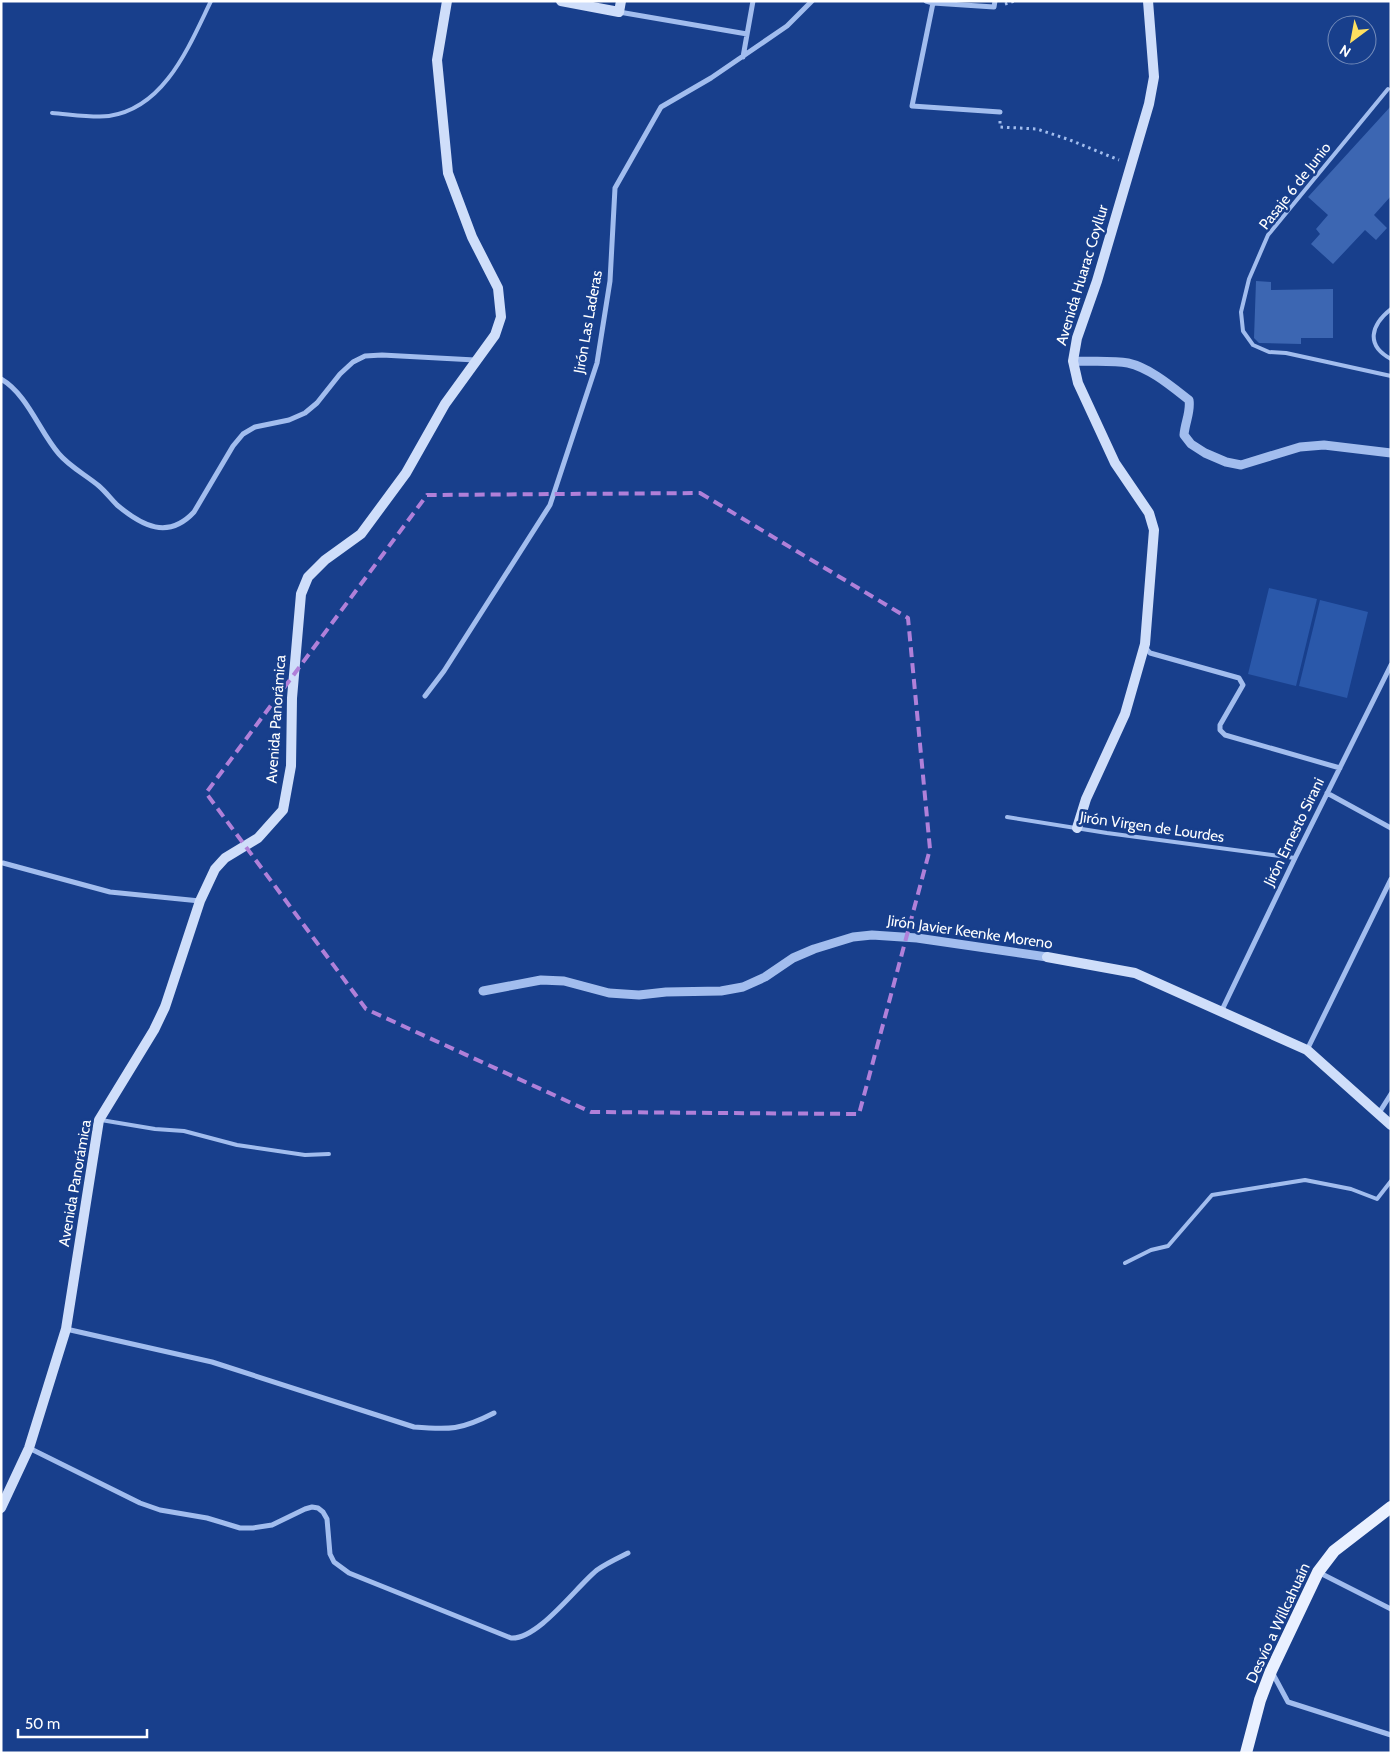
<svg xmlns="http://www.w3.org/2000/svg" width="1392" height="1754" viewBox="0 0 1392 1754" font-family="Cabin,sans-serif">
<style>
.green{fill:#2a58aa}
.building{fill:#3c66b2}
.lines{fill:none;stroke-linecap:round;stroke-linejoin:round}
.path{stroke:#a2bdee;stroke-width:3;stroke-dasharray:2.5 4;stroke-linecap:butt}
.service{stroke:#a2bdee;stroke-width:4}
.minor{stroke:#a2bdee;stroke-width:5}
.tertiary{stroke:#a2bdee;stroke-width:9}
.secondary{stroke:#cfdefa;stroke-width:10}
.primary{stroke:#e9f0ff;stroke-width:12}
.marked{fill:none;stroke:#b080d9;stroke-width:4;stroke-dasharray:10 6;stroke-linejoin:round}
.labels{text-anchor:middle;stroke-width:5;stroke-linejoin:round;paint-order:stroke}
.street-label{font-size:15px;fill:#fff;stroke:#183f8c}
</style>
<rect width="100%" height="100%" fill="#183f8c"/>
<path class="green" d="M 1269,588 L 1317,599 L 1296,686 L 1248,674 Z
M 1320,600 L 1368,612 L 1347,698 L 1299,686 Z"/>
<path class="building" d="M 1391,106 L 1391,196 L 1374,215 L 1387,228 L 1376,240 L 1365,230 L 1333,264 L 1311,244 L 1320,234 L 1316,229 L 1328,215 L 1308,197 Z
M 1256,281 L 1271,282 L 1271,290 L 1333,289 L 1333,338 L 1301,338 L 1301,344 L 1259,343 L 1254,338 Z"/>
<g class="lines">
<path class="path" d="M 1005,4 L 1015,1
M 1000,121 L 1000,127 L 1037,129 L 1070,140 L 1119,160"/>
<path class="service" d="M 1388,89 L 1268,235 L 1249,279 L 1241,312 L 1243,331 L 1253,345 L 1269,352 L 1286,353 L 1391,376
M 52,113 C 68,114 93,118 109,116 C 165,108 189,46 211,1
M 1391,309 C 1371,325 1365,345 1391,359
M 1007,817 L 1107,833 L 1295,858
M 101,1120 L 155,1129 L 184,1131 L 237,1145 L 305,1155 L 329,1154
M 1125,1263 L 1151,1250 L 1168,1246 L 1212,1195 L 1305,1180 L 1351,1189 L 1377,1199 L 1391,1181"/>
<path class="minor" d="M 926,1 L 933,3 L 994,7 L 995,1
M 933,3 L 912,106 L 1000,112
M 619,12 L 747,34
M 743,57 L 753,1
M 1,379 C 28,395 39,431 59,454 C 70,467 86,475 99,486 C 105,491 111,499 117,505 C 142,526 168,540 194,512 L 233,446 L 243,434 L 255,427 L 289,420 L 305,413 L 317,403 L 340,374 L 353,362 L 365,356 L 382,355 L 475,360
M 1145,647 L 1150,653 L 1239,678 L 1243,685 L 1220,725 L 1220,730 L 1225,735 L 1340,768
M 425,696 L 444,671 L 550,505 L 597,363 L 610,281 L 615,188 L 661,107 L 711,78 L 787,26 L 812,1
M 1327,793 L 1391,828
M 3,863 L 110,892 L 200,901
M 1221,1012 L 1295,858 L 1391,665
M 1307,1050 L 1391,879
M 1379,1113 L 1391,1094
M 66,1329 L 212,1362 L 414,1427 C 450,1430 461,1430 494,1413
M 29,1448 L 140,1503 L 160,1510 L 207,1518 L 240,1528 L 253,1528 L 272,1525 L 305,1509 L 312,1507 L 318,1508 L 323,1512 L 327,1519 L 330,1554 L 334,1562 L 349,1573 L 511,1638 C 538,1640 577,1586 597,1570 C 607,1563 618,1558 628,1553
M 1318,1572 L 1391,1609
M 1273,1674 L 1288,1702 L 1391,1735"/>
<path class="tertiary" d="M 1073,361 C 1090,362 1112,360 1128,363 C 1150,368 1171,386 1189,400 C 1191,412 1185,422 1184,435 L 1191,444 L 1205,453 L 1226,462 L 1241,465 L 1300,447 L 1324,445 L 1391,453
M 483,991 L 541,980 L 564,981 L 609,993 L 639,995 L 666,992 L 721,991 L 743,987 L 765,977 L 793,958 L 814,949 L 853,937 L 872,935 L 917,938 L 1047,957"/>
<path class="secondary" d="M 561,1 L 619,12 L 621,1
M 1077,828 L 1086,799 L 1125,714 L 1145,644 L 1154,530 L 1149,513 L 1115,463 L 1078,383 L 1073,361 L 1077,338 L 1097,281 L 1149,104 L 1154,77 L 1148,1
M 1047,957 L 1135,973 L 1307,1050 L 1391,1125
M 1,1508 L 29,1448 L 66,1329 L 99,1120 L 154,1030 L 165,1007 L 200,901 L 215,869 L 225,858 L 258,838 L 283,810 L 291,766 L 292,698 L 301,594 L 308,577 L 325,560 L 361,534 L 406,473 L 445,404 L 495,335 L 501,317 L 498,288 L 472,237 L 448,173 L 437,60 L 447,1"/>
<path class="primary" d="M 1246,1753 L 1260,1700 L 1271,1671 L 1318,1572 L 1334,1551 L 1391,1507"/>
</g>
<path class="marked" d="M 700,493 L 908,618 L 930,849 L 859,1114 L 591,1112 L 366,1009 L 206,793 L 427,495 Z"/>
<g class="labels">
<g class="street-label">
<text transform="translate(1295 186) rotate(-52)" y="5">Pasaje 6 de Junio</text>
<text transform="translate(1082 275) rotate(-73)" y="5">Avenida Huarac Coyllur</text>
<text transform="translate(588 322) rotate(-80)" y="5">Jirón Las Laderas</text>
<text transform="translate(276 719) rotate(-86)" y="5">Avenida Panorámica</text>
<text transform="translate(1152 827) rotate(8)" y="5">Jirón Virgen de Lourdes</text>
<text transform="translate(1294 832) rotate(-64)" y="5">Jirón Ernesto Sirani</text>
<text transform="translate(970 932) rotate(8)" y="5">Jirón Javier Keenke Moreno</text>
<text transform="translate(75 1183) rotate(-80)" y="5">Avenida Panorámica</text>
<text transform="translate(1278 1623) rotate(-65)" y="5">Desvío a Willcahuaín</text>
</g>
</g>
<rect width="1392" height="1754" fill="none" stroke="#ffffff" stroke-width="5"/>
<g transform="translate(1352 40) rotate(212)"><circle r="24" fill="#183f8c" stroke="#748cba"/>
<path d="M0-4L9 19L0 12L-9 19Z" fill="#ffe05f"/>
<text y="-8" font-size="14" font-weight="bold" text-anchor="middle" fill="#ffffff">N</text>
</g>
<path d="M18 1729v8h129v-8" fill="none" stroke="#ffffff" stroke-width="2.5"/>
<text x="25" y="1729" font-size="15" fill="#ffffff" stroke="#183f8c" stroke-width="4" paint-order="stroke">50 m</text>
</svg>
